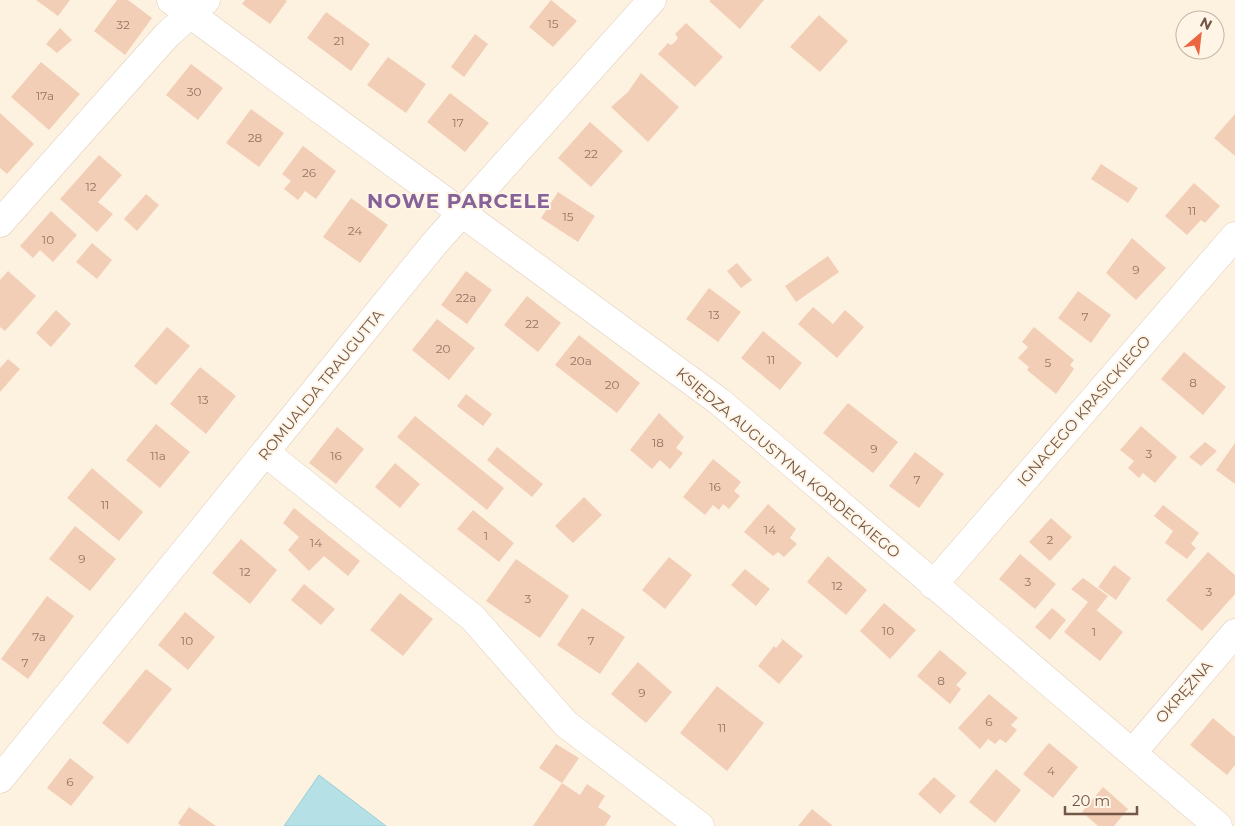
<svg xmlns="http://www.w3.org/2000/svg" width="1235" height="826" viewBox="0 0 1235 826" font-family="Montserrat,sans-serif">
<style>
.water{fill:#b4e0e6;stroke:#9acfd9}
.building{fill:#f3ceb7}
.lines{fill:none;stroke-linecap:round;stroke-linejoin:round}
.minor-casing{stroke:#e1cdbc;stroke-width:29}
.minor{stroke:#fff;stroke-width:28}
.labels{text-anchor:middle;stroke-width:4;stroke-linejoin:round;paint-order:stroke}
.number-label{font-size:12px;fill:#947563}
.street-label{font-size:15px;fill:#745747;stroke:#fff5e7}
.district-label{font-size:20px;font-weight:bold;letter-spacing:1px;fill:#856298;stroke:#fff5e7}
</style>
<rect width="100%" height="100%" fill="#fdf1e0"/>
<path class="water" d="M 319,775 L 386,826 L 284,826 Z"/>
<path class="building" d="M 36,0 L 70,0 L 58,16 Z
M 117,0 L 128,0 L 152,18 L 125,55 L 94,31 Z
M 245,0 L 285,0 L 287,1 L 270,24 L 242,4 Z
M 551,0 L 577,21 L 553,47 L 529,27 Z
M 711,0 L 764,0 L 740,29 L 709,1 Z
M 326,12 L 370,44 L 351,71 L 307,38 Z
M 819,15 L 848,41 L 820,72 L 790,47 Z
M 686,23 L 723,57 L 695,87 L 658,54 L 668,43 L 671,45 L 675,42 L 678,38 L 675,34 Z
M 60,28 L 72,40 L 57,53 L 46,44 Z
M 475,34 L 488,44 L 464,77 L 451,67 Z
M 388,57 L 426,84 L 406,113 L 367,85 Z
M 41,62 L 80,94 L 49,130 L 11,97 Z
M 191,64 L 223,88 L 198,120 L 166,95 Z
M 641,73 L 679,107 L 648,142 L 611,107 L 628,92 Z
M 450,93 L 489,123 L 465,152 L 427,122 Z
M 251,109 L 284,133 L 259,167 L 226,143 Z
M 0,113 L 34,144 L 7,174 L 0,168 Z
M 1235,114 L 1235,156 L 1214,138 Z
M 590,122 L 623,151 L 591,187 L 558,158 Z
M 303,146 L 336,171 L 316,199 L 305,191 L 298,200 L 284,189 L 291,181 L 282,174 Z
M 99,155 L 122,175 L 98,202 L 113,214 L 97,232 L 60,199 Z
M 1101,164 L 1138,188 L 1128,203 L 1091,179 Z
M 1194,183 L 1220,206 L 1205,223 L 1201,220 L 1187,235 L 1165,216 Z
M 558,192 L 595,216 L 578,242 L 541,218 Z
M 146,194 L 159,205 L 137,231 L 124,219 Z
M 351,198 L 388,225 L 360,263 L 323,237 Z
M 51,211 L 77,235 L 53,262 L 40,250 L 33,258 L 20,246 Z
M 1132,238 L 1166,268 L 1136,300 L 1106,273 Z
M 92,243 L 112,260 L 97,279 L 76,262 Z
M 828,256 L 839,272 L 796,302 L 785,286 Z
M 737,263 L 752,280 L 741,288 L 727,271 Z
M 8,271 L 36,296 L 5,331 L 0,327 L 0,280 Z
M 466,271 L 492,290 L 467,324 L 441,305 Z
M 709,288 L 741,312 L 718,342 L 686,319 Z
M 1078,291 L 1111,315 L 1091,343 L 1058,318 Z
M 527,296 L 561,323 L 538,352 L 504,325 Z
M 813,307 L 833,324 L 845,310 L 864,327 L 837,358 L 798,324 Z
M 56,310 L 71,324 L 51,347 L 36,333 Z
M 437,319 L 475,348 L 449,380 L 412,350 Z
M 167,327 L 190,346 L 156,385 L 134,366 Z
M 1034,327 L 1074,360 L 1070,365 L 1074,369 L 1056,394 L 1027,370 L 1029,367 L 1018,358 L 1028,347 L 1022,342 Z
M 763,331 L 802,363 L 780,390 L 741,358 Z
M 579,335 L 640,383 L 617,413 L 555,365 Z
M 1184,352 L 1226,387 L 1203,415 L 1161,379 Z
M 8,359 L 20,369 L 0,392 L 0,368 Z
M 200,367 L 236,396 L 206,434 L 170,404 Z
M 466,394 L 492,414 L 483,426 L 457,406 Z
M 848,403 L 898,442 L 873,473 L 823,433 Z
M 659,413 L 684,437 L 676,448 L 683,453 L 670,469 L 660,460 L 652,469 L 630,450 Z
M 415,416 L 504,488 L 487,510 L 397,437 Z
M 156,424 L 190,452 L 160,488 L 126,460 Z
M 1141,426 L 1177,457 L 1155,483 L 1143,473 L 1139,478 L 1128,468 L 1134,461 L 1120,450 Z
M 337,427 L 364,449 L 336,484 L 309,463 Z
M 1205,442 L 1217,451 L 1201,466 L 1189,457 Z
M 1235,443 L 1235,484 L 1216,470 Z
M 497,447 L 543,484 L 532,497 L 487,460 Z
M 915,452 L 944,474 L 919,508 L 889,486 Z
M 713,459 L 741,482 L 734,491 L 740,496 L 729,509 L 723,504 L 719,510 L 713,505 L 705,515 L 683,497 Z
M 395,463 L 420,484 L 400,508 L 375,487 Z
M 92,468 L 143,512 L 119,541 L 67,498 Z
M 584,497 L 602,515 L 573,543 L 555,526 Z
M 768,504 L 796,529 L 790,538 L 797,544 L 784,557 L 778,552 L 773,556 L 744,532 Z
M 1163,505 L 1199,533 L 1191,544 L 1196,548 L 1187,559 L 1165,543 L 1173,531 L 1154,516 Z
M 294,508 L 360,561 L 348,576 L 324,556 L 309,571 L 288,550 L 299,537 L 283,523 Z
M 473,510 L 514,543 L 499,562 L 457,529 Z
M 1051,518 L 1072,537 L 1050,561 L 1029,542 Z
M 75,526 L 116,559 L 90,591 L 49,559 Z
M 241,539 L 277,570 L 250,604 L 212,573 Z
M 1208,552 L 1235,575 L 1235,594 L 1202,631 L 1166,600 Z
M 1020,554 L 1056,584 L 1035,609 L 999,579 Z
M 828,556 L 867,590 L 846,615 L 807,582 Z
M 669,557 L 692,575 L 665,609 L 642,590 Z
M 516,559 L 569,596 L 540,638 L 486,601 Z
M 1114,565 L 1131,578 L 1116,600 L 1098,587 Z
M 745,569 L 770,589 L 756,606 L 731,585 Z
M 1083,578 L 1108,596 L 1097,610 L 1094,608 L 1123,632 L 1100,661 L 1064,632 L 1088,602 L 1071,589 Z
M 304,584 L 335,609 L 321,625 L 291,600 Z
M 400,593 L 433,619 L 403,656 L 370,630 Z
M 47,596 L 74,616 L 28,679 L 1,659 Z
M 884,603 L 916,630 L 890,659 L 860,631 Z
M 582,608 L 625,637 L 600,674 L 557,645 Z
M 1052,608 L 1066,620 L 1050,640 L 1035,627 Z
M 185,612 L 215,637 L 188,670 L 158,645 Z
M 781,638 L 803,656 L 779,684 L 758,666 L 774,646 L 776,648 L 782,641 Z
M 940,650 L 967,673 L 956,685 L 961,689 L 950,704 L 917,676 Z
M 638,662 L 672,692 L 646,723 L 611,694 Z
M 146,669 L 172,689 L 128,744 L 102,723 Z
M 717,686 L 764,723 L 727,771 L 680,733 Z
M 989,694 L 1018,718 L 1011,725 L 1017,730 L 1006,743 L 1000,739 L 995,744 L 988,739 L 980,749 L 958,728 Z
M 1213,718 L 1235,737 L 1235,765 L 1227,775 L 1190,745 Z
M 1049,743 L 1078,767 L 1053,798 L 1023,774 Z
M 556,744 L 579,758 L 562,783 L 539,768 Z
M 70,758 L 94,777 L 71,806 L 47,788 Z
M 996,769 L 1021,790 L 995,823 L 969,802 Z
M 934,777 L 956,796 L 940,814 L 918,794 Z
M 562,783 L 580,795 L 587,784 L 605,796 L 598,807 L 611,816 L 605,826 L 533,826 Z
M 1103,787 L 1128,809 L 1114,826 L 1098,826 L 1082,812 Z
M 189,807 L 216,826 L 181,826 L 178,823 Z
M 812,809 L 833,826 L 798,826 Z"/>
<g class="lines">
<g class="minor-casing">
<path id="minor" d="M 171,0 L 720,402 L 1218,826
M 0,223 L 167,35 L 206,0
M 266,453 L 473,618 L 566,724 L 700,826
M 933,585 L 1235,236
M 1133,752 L 1235,633
M 0,779 L 434,244 L 652,0"/>
</g>
<use href="#minor" class="minor"/>
</g>
<g class="labels">
<g class="number-label">
<text x="553" y="28">15</text>
<text x="123" y="29">32</text>
<text x="339" y="45">21</text>
<text x="194" y="96">30</text>
<text x="45" y="100">17a</text>
<text x="458" y="127">17</text>
<text x="255" y="142">28</text>
<text x="591" y="158">22</text>
<text x="309" y="177">26</text>
<text x="91" y="191">12</text>
<text x="1192" y="215">11</text>
<text x="568" y="221">15</text>
<text x="355" y="235">24</text>
<text x="48" y="244">10</text>
<text x="1136" y="274">9</text>
<text x="466" y="302">22a</text>
<text x="714" y="319">13</text>
<text x="1085" y="321">7</text>
<text x="532" y="328">22</text>
<text x="443" y="353">20</text>
<text x="771" y="364">11</text>
<text x="581" y="365">20a</text>
<text x="1048" y="367">5</text>
<text x="1193" y="387">8</text>
<text x="612" y="389">20</text>
<text x="203" y="404">13</text>
<text x="658" y="447">18</text>
<text x="874" y="453">9</text>
<text x="1149" y="458">3</text>
<text x="158" y="460">11a</text>
<text x="336" y="460">16</text>
<text x="917" y="484">7</text>
<text x="715" y="491">16</text>
<text x="105" y="509">11</text>
<text x="770" y="534">14</text>
<text x="486" y="540">1</text>
<text x="1050" y="544">2</text>
<text x="316" y="547">14</text>
<text x="82" y="563">9</text>
<text x="245" y="576">12</text>
<text x="1028" y="586">3</text>
<text x="837" y="590">12</text>
<text x="1209" y="596">3</text>
<text x="528" y="603">3</text>
<text x="888" y="635">10</text>
<text x="1094" y="636">1</text>
<text x="39" y="641">7a</text>
<text x="187" y="645">10</text>
<text x="591" y="645">7</text>
<text x="25" y="667">7</text>
<text x="941" y="685">8</text>
<text x="642" y="697">9</text>
<text x="989" y="726">6</text>
<text x="722" y="732">11</text>
<text x="1051" y="775">4</text>
<text x="70" y="786">6</text>
</g>
<g class="street-label">
<text transform="translate(321 385) rotate(-51)" y="5">ROMUALDA TRAUGUTTA</text>
<text transform="translate(1084 411) rotate(-49)" y="5">IGNACEGO KRASICKIEGO</text>
<text transform="translate(788 463) rotate(40)" y="5">KSIĘDZA AUGUSTYNA KORDECKIEGO</text>
<text transform="translate(1184 692) rotate(-49)" y="5">OKRĘŻNA</text>
</g>
<g class="district-label">
<text x="459" y="208">NOWE PARCELE</text>
</g>
</g>
<g transform="translate(1200 35) rotate(28)"><circle r="24" fill="#fff5e7" stroke="#c7b6a7"/>
<path d="M0-4L9 19L0 12L-9 19Z" fill="#eb6541"/>
<text y="-8" font-size="14" font-weight="bold" text-anchor="middle" fill="#745747">N</text>
</g>
<path d="M1065 806v8h72v-8" fill="none" stroke="#745747" stroke-width="2.5"/>
<text x="1072" y="806" font-size="15" fill="#745747" stroke="#fff5e7" stroke-width="4" paint-order="stroke">20 m</text>
</svg>
